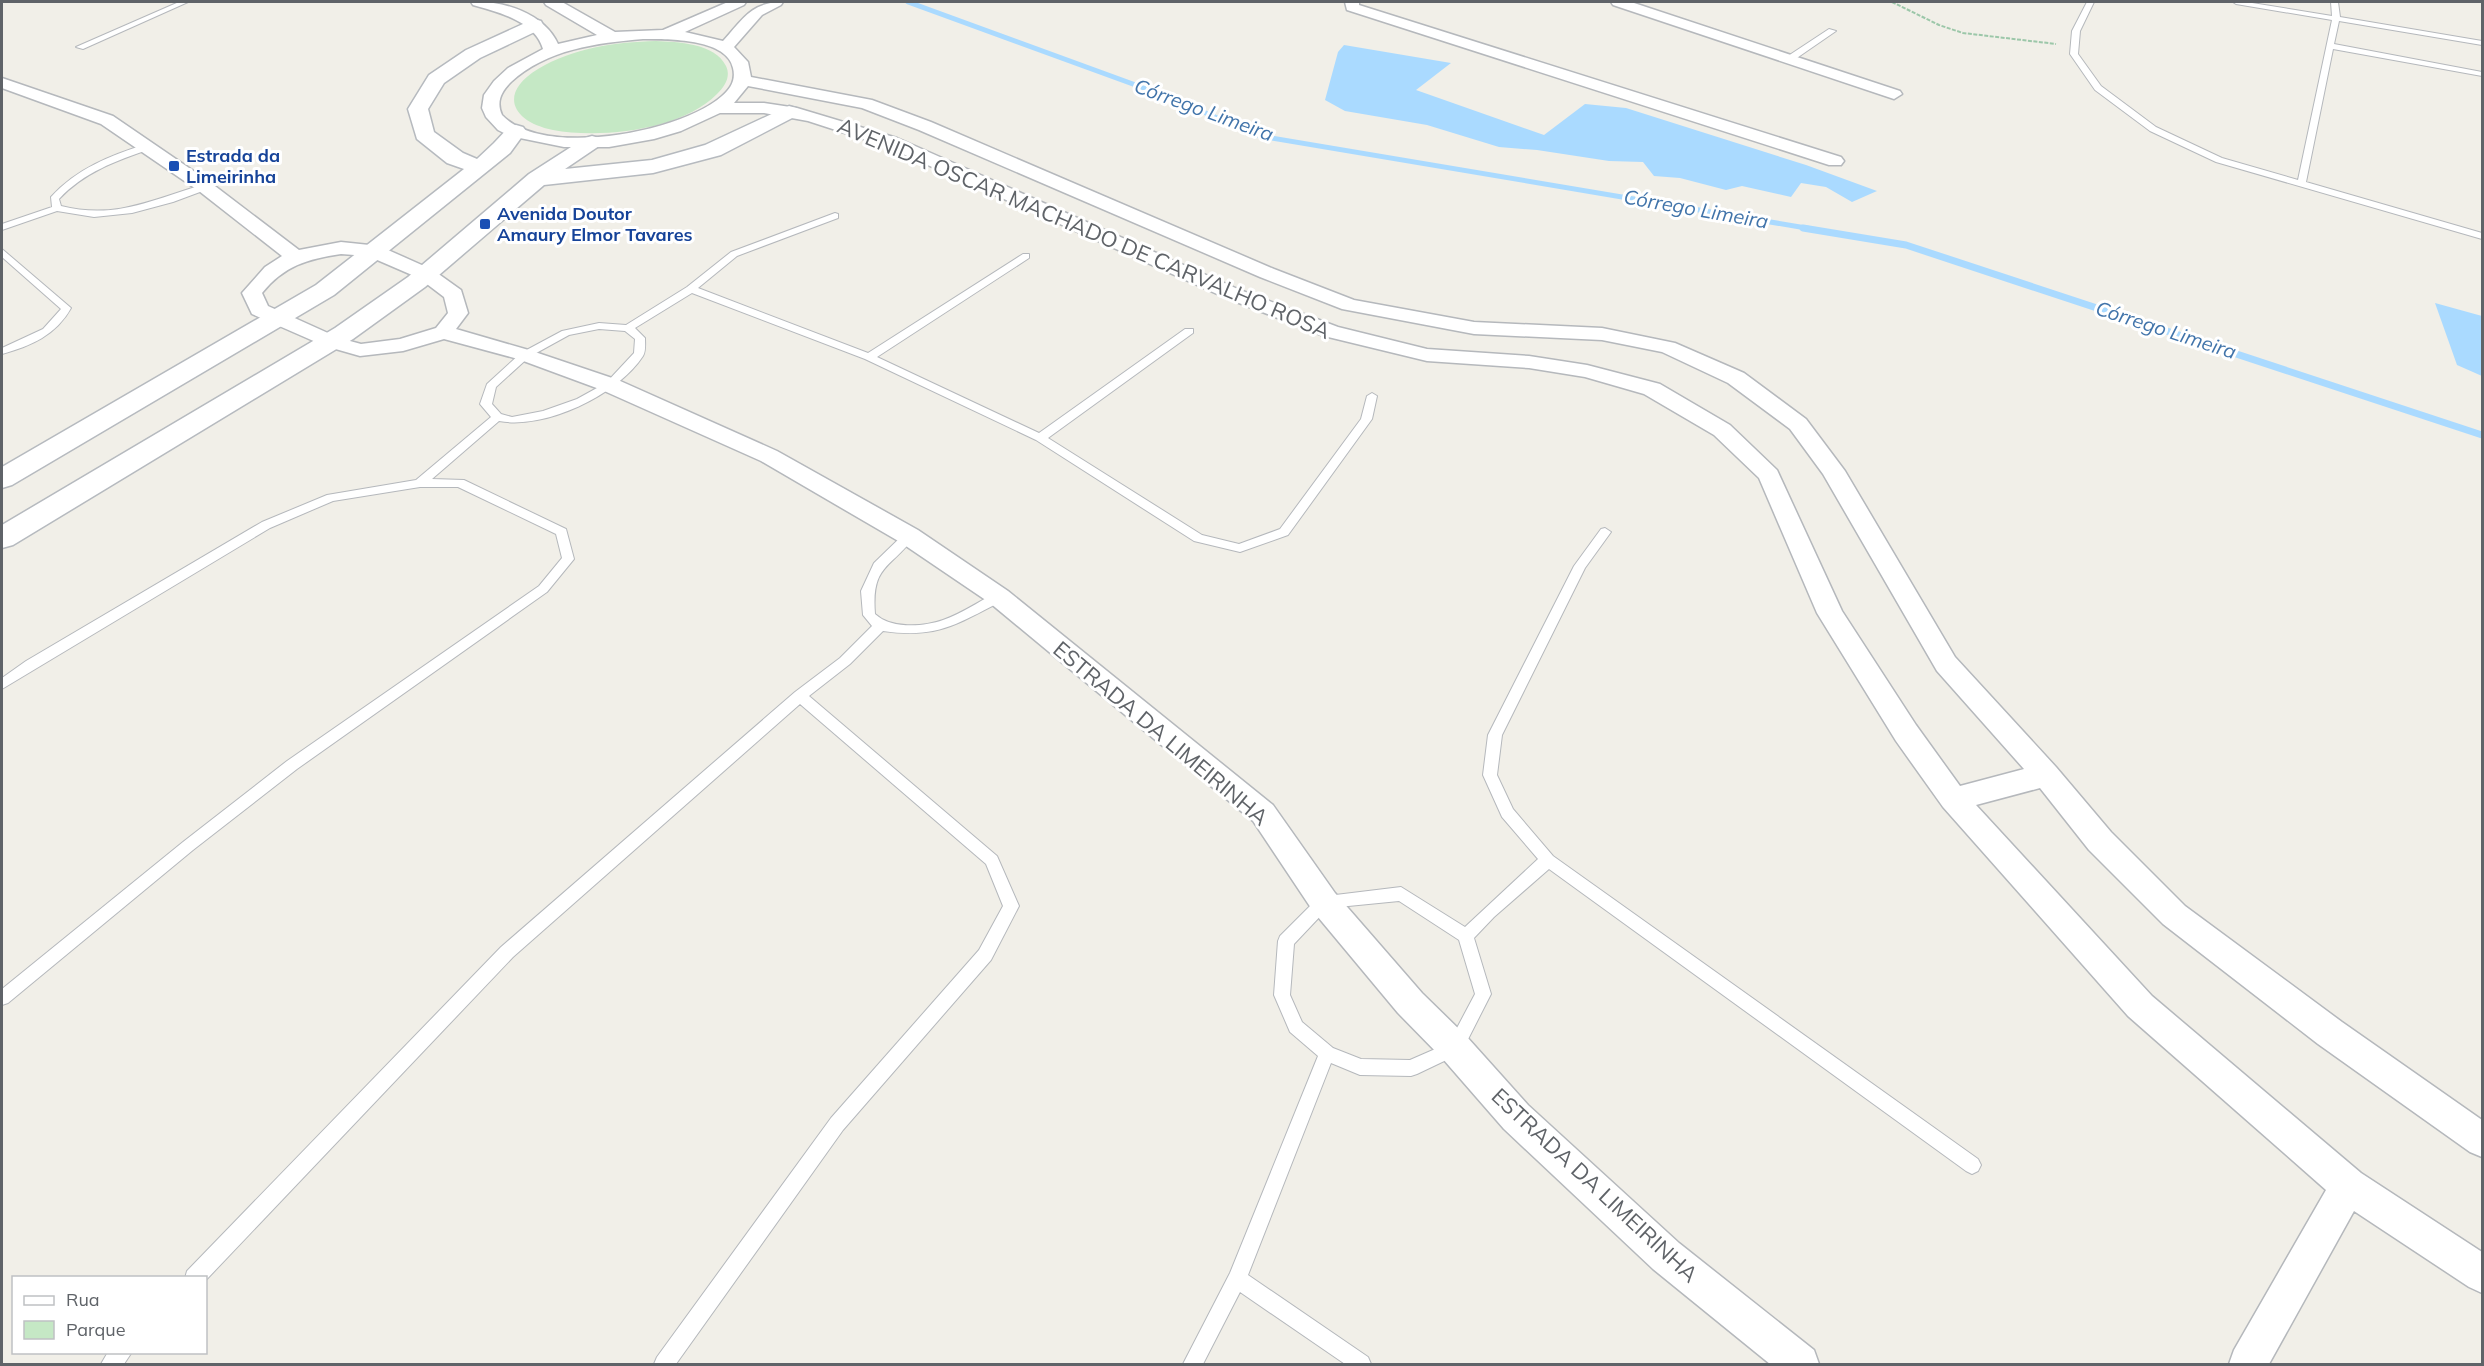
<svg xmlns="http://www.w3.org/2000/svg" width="2484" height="1366" viewBox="0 0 2484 1366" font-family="Mulish,sans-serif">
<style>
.green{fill:#c5e8c5}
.water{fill:#aadaff}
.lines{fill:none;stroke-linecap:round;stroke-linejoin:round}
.stream-far1{stroke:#aadaff;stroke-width:5}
.stream{stroke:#aadaff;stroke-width:7}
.lane-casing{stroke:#b5b8bc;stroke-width:2}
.street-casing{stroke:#b5b8bc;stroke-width:3}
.secondary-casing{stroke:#b6babf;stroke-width:3}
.path{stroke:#9cc7a9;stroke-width:2;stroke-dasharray:4 1.5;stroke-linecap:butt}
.lane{fill:#fff;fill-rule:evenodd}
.street{fill:#fff;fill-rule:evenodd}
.secondary{fill:#fff;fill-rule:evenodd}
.transit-dot{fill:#1a4fb4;stroke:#fff;stroke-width:2}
.labels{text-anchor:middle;stroke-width:6;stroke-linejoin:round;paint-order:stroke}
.far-transit-label{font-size:18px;font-weight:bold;fill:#164399;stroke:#fff;text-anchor:start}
.far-water-label{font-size:20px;font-style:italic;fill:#4174aa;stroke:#fff}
.street-label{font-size:22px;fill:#5f6368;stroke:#fff}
</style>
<rect width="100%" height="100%" fill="#f1efe8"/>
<path class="green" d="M 656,41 C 677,42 715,43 726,66 C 731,77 725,86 717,94 C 682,130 601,139 553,130 C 513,122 497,94 538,69 C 573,48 615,42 656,41 Z"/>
<path class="water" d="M 1344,45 L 1451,63 L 1416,90 L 1544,135 L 1585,104 L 1626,108 L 1806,165 L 1877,191 L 1852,202 L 1826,187 L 1801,183 L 1791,197 L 1742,186 L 1726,190 L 1680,178 L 1654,176 L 1643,162 L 1609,161 L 1537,150 L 1499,147 L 1427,125 L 1345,111 L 1325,100 L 1338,52 Z
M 2435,303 L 2482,316 L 2482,376 L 2457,365 Z"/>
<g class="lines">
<path class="stream-far1" d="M 908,2 L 1163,95 L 1260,136 L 1812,229"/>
<path class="stream" d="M 1803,228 L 1906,245 L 2482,435"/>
<g class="lane-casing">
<path id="lane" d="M 179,2 L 188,2 L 83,49 L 76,47 Z
M 2087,2 L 2094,2 L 2080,31 L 2078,54 L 2101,86 L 2156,127 L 2222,158 L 2298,180 L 2332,20 L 2236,4 L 2233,2 L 2246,2 L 2332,16 L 2331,2 L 2338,2 L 2340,17 L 2482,41 L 2482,45 L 2339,21 L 2334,44 L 2482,72 L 2482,76 L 2333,49 L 2306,182 L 2482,233 L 2482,239 L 2216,162 L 2150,131 L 2095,90 L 2070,54 L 2072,31 Z
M 1829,29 L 1836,31 L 1791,62 L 1785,62 L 1785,58 Z
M 147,144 L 150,145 L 150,149 C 116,161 84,172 59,199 L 61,206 C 116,220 154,199 205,184 L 210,187 L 208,189 L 173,202 L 132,213 L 94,217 L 57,211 L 2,230 L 2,224 L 52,207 L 51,197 C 76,169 111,155 147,144 Z
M 835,213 L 838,214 L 838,218 L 737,256 L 698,288 L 868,353 L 1023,254 L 1029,254 L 1029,258 L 877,357 L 1039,433 L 1185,329 L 1193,329 L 1193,333 L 1048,438 L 1202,535 L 1239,544 L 1280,529 L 1361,419 L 1367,396 L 1372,393 L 1377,396 L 1372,419 L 1288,535 L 1240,552 L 1194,541 L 1036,440 L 865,359 L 692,293 L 635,328 L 645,338 C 645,344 646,351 643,356 C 618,395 544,430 499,421 L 432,479 L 464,480 L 566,529 L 574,559 L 547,592 L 297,769 L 193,850 L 8,1003 L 2,1005 L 2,989 L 183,842 L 287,761 L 539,586 L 562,558 L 556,534 L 458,487 L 420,487 L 333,501 L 270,528 L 2,689 L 2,678 L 26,661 L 262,522 L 327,495 L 416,480 L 491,417 L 480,404 L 487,384 L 521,353 L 562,331 L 599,323 L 626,325 L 687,287 L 731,252 ZM 599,329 L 625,331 L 635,339 L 634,353 L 606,383 L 577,399 L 543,411 L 512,417 L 501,414 L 492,404 L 496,387 L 529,357 L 569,335 Z
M 2,249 L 71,308 C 56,335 31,346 2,354 L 2,348 L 43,329 L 61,309 L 2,257 Z
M 1605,528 L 1611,532 L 1585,568 L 1502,735 L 1497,775 L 1513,809 L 1553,856 L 1978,1159 L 1981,1165 L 1978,1171 L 1972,1174 L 1966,1171 L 1549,869 L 1494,917 L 1474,938 L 1491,994 L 1461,1053 L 1417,1074 L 1411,1076 L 1360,1075 L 1331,1063 L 1248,1275 L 1368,1357 L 1371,1364 L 1345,1364 L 1240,1292 L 1203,1364 L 1183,1364 L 1230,1273 L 1318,1056 L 1290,1032 L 1274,995 L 1278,941 L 1280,936 L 1319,897 L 1401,887 L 1465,927 L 1538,859 L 1502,817 L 1483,775 L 1488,735 L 1574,566 L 1601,529 ZM 1399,901 L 1459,940 L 1475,994 L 1449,1043 L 1410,1060 L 1361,1059 L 1333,1048 L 1302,1022 L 1290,995 L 1294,944 L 1328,908 Z
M 909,532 L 915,536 C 891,569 871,564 875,614 C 891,629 923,627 943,620 C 961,614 978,602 994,594 L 1004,594 L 1005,597 L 1004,600 C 957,624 937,639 883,631 L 850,664 L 809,696 L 997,856 L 1019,906 L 991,960 L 843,1130 L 676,1364 L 654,1364 L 657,1357 L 831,1118 L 979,950 L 1003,906 L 986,864 L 800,704 L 513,957 L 206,1280 L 206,1278 L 185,1278 L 187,1271 L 501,947 L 795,692 L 840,658 L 872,626 L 863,615 L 861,591 L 874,563 L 905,533 Z
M 108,1352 L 132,1352 L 124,1364 L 101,1364 Z"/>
</g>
<g class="street-casing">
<path id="street" d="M 471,2 C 502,0 544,13 558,44 L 597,35 L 546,5 L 544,2 L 562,2 L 615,32 L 663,30 L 728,2 L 746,2 L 744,5 L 685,32 L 723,41 C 743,19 751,2 783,2 L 781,5 L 762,15 L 734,47 L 748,62 L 751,77 L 872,100 L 931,122 L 1274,269 L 1354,300 L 1474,322 L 1602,328 L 1675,343 L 1744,373 L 1806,419 L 1845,471 L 1955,657 L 2056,767 L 2111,832 L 2185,906 L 2342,1022 L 2482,1120 L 2482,1157 L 2470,1152 L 2318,1044 L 2163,924 L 2089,850 L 2040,788 L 1976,805 L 2152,996 L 2361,1173 L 2482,1252 L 2482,1293 L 2469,1287 L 2354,1211 L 2269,1364 L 2229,1364 L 2234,1350 L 2326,1190 L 2128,1016 L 1943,807 L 1896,741 L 1817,613 L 1759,478 L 1714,435 L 1644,394 L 1585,377 L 1529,368 L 1427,361 L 1324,336 L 1226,298 L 885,146 L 808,121 L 764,113 L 720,113 L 681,131 L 654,139 L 609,147 L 564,147 L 510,136 L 498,130 L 486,117 L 482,108 L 484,95 L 494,81 L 508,68 L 543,49 C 535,21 498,12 473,5 ZM 643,39 C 666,39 727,38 733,68 C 736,80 731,88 722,96 C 682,132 543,159 502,115 C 496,102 501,92 511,82 C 547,49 597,43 643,39 ZM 748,86 L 862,108 L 919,130 L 1260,277 L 1342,309 L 1474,334 L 1602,340 L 1662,352 L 1728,383 L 1790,429 L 1823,474 L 1937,671 L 2024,769 L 1960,786 L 1916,725 L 1842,611 L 1777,470 L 1730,425 L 1660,384 L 1587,365 L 1529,356 L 1427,349 L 1338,327 L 1240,290 L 897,138 L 797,108 L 764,103 L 734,103 Z
M 1345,2 L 1359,2 L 1359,5 L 1841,157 L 1844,161 L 1841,165 L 1829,165 L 1347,10 Z
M 1611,2 L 1631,2 L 1900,91 L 1902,94 L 1894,99 L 1888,97 L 1613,5 Z
M 2,78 L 113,116 L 211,183 L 299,250 L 341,242 L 379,246 L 433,270 L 461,290 L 468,313 L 456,329 L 532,351 L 618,380 L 777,451 L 918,530 L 1008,591 L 1273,805 L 1335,893 L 1422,993 L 1467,1037 L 1528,1105 L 1679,1243 L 1814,1350 L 1819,1364 L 1770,1364 L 1653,1269 L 1504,1129 L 1443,1059 L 1398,1013 L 1313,911 L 1253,821 L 990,603 L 900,542 L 761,461 L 602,390 L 518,359 L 444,339 L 403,351 L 360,356 L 325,346 L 252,314 L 242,293 L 265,267 L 282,256 L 199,191 L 101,124 L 2,88 ZM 341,254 L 368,256 L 419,278 L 444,297 L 448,313 L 436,328 L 400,339 L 361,344 L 339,338 L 268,306 L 262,293 C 284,266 307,259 341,254 Z"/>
</g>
<g class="secondary-casing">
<path id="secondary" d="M 534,19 L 541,21 L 543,25 L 541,29 L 480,58 L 444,83 L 428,109 L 434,132 L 463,153 L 477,159 L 494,143 L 509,127 L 516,125 L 523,127 L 526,131 L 510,153 L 334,295 L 12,485 L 2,488 L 2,467 L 316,285 L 464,169 L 447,163 L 417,139 L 408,109 L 429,75 L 466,50 Z
M 789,106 L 796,108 L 799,112 L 796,116 L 721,155 L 653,173 L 544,185 L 425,287 L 353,339 L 13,545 L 2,548 L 2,525 L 335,328 L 408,277 L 529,174 L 585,138 L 592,136 L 599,138 L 603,142 L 599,146 L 565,169 L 652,160 L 705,145 Z"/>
</g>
<path class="path" d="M 1892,2 L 1939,25 L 1963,33 L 2056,44"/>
<use href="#lane" class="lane"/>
<use href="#street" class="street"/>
<use href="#secondary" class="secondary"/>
</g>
<g class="transit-dot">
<rect x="168" y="160" width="12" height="12" rx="3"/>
<rect x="479" y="218" width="12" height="12" rx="3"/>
</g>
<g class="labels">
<g class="far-transit-label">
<text x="186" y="162">Estrada da<tspan x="186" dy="21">Limeirinha</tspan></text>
<text x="497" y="220">Avenida Doutor<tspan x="497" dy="21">Amaury Elmor Tavares</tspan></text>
</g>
<g class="far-water-label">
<text transform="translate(1204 110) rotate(20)" y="7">Córrego Limeira</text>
<text transform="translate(1696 209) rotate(10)" y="7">Córrego Limeira</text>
<text transform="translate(2166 330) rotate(18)" y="7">Córrego Limeira</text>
</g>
<g class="street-label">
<text transform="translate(1084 228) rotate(23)" y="8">AVENIDA OSCAR MACHADO DE CARVALHO ROSA</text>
<text transform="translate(1161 733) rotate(40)" y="8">ESTRADA DA LIMEIRINHA</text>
<text transform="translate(1595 1185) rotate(43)" y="8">ESTRADA DA LIMEIRINHA</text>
</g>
</g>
<rect width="2484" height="1366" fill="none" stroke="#5f6368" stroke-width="6"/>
<rect x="12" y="1276" width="195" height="78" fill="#ffffff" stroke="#bfc1c3" stroke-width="1.5"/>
<rect x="24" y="1296" width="30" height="9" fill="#ffffff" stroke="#bfc1c3" stroke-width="1.5"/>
<text x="66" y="1306" font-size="18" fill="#5f6368">Rua</text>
<rect x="24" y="1321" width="30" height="18" fill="#c5e8c5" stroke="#bfc1c3" stroke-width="1.5"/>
<text x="66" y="1336" font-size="18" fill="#5f6368">Parque</text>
</svg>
